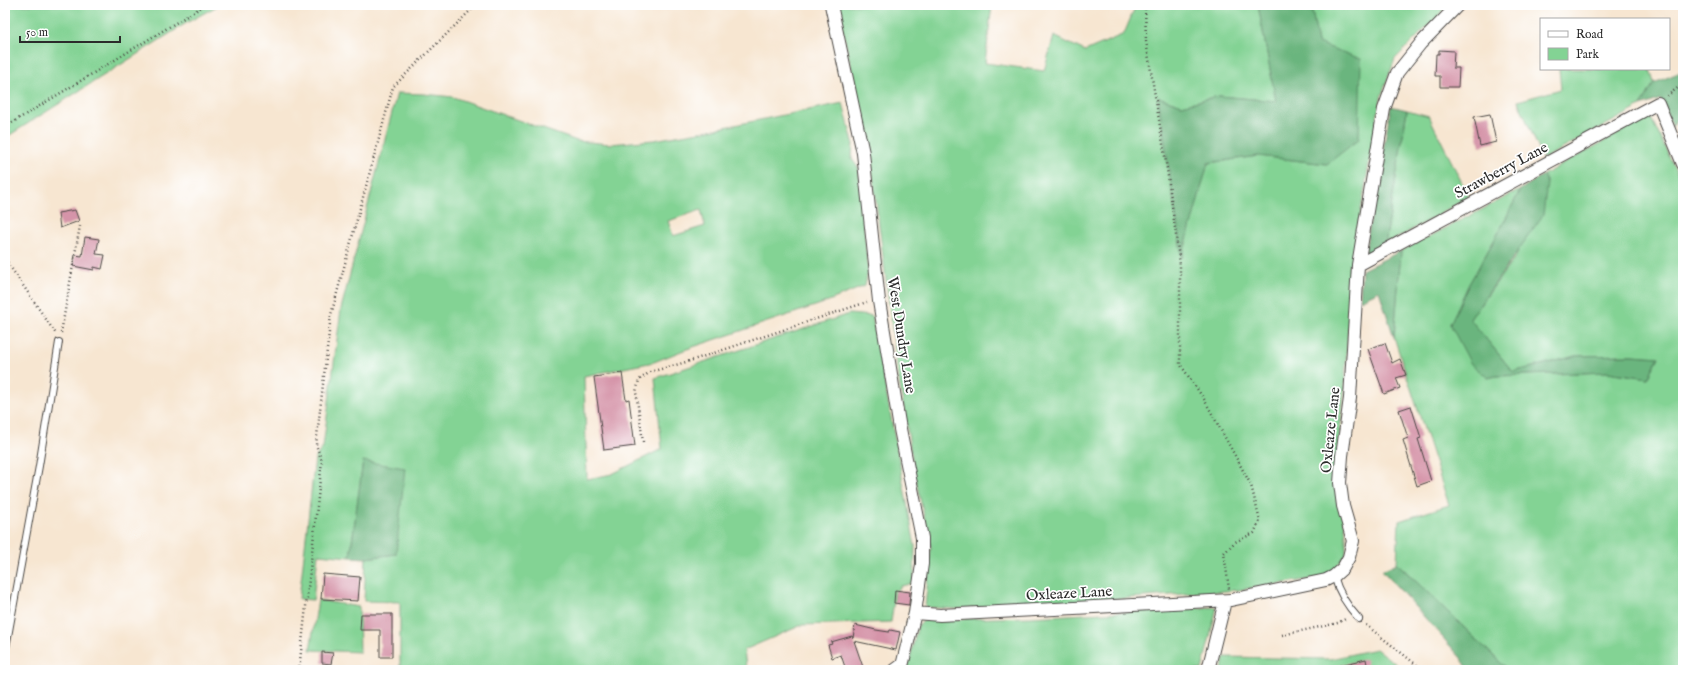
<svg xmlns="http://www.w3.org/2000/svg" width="1688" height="675" viewBox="0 0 1688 675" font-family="'IM FELL English',serif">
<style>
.green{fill:#83d394;stroke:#577f60;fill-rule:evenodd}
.forest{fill:#6ab57e;stroke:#4a7054}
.building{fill:#d594a9}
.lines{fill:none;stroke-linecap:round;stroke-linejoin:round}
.service-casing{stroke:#4a4744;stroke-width:8}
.minor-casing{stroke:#4a4744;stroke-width:14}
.path{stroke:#4a4744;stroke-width:2.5;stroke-dasharray:1 3;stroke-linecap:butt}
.service{stroke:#fff;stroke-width:6}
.minor{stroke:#fff;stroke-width:12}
.labels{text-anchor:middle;stroke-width:3.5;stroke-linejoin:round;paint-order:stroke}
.street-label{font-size:15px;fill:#2b2b2b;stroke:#fff}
</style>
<rect width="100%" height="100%" fill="#fff"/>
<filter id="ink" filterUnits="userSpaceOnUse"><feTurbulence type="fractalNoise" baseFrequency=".025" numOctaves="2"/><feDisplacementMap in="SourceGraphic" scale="8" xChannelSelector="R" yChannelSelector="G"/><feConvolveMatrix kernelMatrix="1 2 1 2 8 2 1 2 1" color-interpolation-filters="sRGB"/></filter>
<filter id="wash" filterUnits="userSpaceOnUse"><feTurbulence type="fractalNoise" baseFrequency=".012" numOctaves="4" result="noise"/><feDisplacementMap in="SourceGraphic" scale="16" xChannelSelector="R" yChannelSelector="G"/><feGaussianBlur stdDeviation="0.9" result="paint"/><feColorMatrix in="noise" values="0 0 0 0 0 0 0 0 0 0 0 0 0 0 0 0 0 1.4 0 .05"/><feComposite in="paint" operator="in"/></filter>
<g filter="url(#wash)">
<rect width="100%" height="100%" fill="#f7e6d1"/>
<path class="green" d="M 5,5 L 219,5 L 188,22 L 5,138 Z
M 837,5 L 992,5 L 985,63 L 1044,71 L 1054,36 L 1085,51 L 1124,34 L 1136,5 L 1258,5 L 1276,101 L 1219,96 L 1182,105 L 1158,97 L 1182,257 L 1208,163 L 1258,156 L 1327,164 L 1318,43 L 1311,5 L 1449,5 L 1395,59 L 1382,94 L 1378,111 L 1352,263 L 1344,395 L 1338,449 L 1346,537 L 1346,554 L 1335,568 L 1325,577 L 1239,590 L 1048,604 L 956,609 L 925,607 L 931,547 L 915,476 L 898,374 L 869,146 Z
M 1559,69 L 1650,69 L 1654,83 L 1641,106 L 1543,159 L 1518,101 L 1561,89 Z
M 397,93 L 424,94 L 453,97 L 577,141 L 610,144 L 654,140 L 705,131 L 843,103 L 853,142 L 852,159 L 859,169 L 868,271 L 865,286 L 821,304 L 684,350 L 654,362 L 584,376 L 587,479 L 612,474 L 662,449 L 655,378 L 849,314 L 872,316 L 915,546 L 914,583 L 901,586 L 895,594 L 891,622 L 802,625 L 744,650 L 746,667 L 736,670 L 403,670 L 400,668 L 400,602 L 364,601 L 366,558 L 396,554 L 363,462 L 350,557 L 318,554 L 313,600 L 299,599 L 315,458 L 323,447 L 341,309 ZM 701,210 L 705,226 L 673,236 L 668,221 Z
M 1407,110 L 1429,116 L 1469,197 L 1385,245 Z
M 1650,116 L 1683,185 L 1683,670 L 1508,670 L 1397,563 L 1399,521 L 1449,505 L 1394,337 L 1401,251 L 1520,190 L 1500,230 L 1469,284 L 1450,324 L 1488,378 L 1496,376 L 1608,372 L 1648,378 L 1659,357 L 1632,355 L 1576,356 L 1513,372 L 1470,319 L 1516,256 L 1547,183 L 1543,175 Z
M 318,600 L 359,607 L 360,652 L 310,650 Z
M 1217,607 L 1202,670 L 907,670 L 918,625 L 925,620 L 1030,617 Z
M 1376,649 L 1404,670 L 1222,670 L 1224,657 L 1330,659 Z"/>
<path class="forest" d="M 1258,5 L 1311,5 L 1318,43 L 1361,59 L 1359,139 L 1327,164 L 1258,156 L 1208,163 L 1182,258 L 1158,97 L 1182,105 L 1219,96 L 1276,101 Z
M 1683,71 L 1683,108 L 1672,127 L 1661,99 L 1641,106 L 1654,83 Z
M 1391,106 L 1407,110 L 1385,245 L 1364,257 Z
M 1543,175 L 1547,183 L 1543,215 L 1470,319 L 1513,372 L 1576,356 L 1632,355 L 1659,357 L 1648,378 L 1608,372 L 1496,376 L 1488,378 L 1471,364 L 1450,324 L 1469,284 L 1500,230 L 1520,190 Z
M 1401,251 L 1394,337 L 1379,291 L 1360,300 L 1362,270 Z
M 363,461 L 405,468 L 396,554 L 366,558 L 350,557 Z
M 1397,563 L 1508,670 L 1469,670 L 1461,658 L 1382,570 Z"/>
<g id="blocks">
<path class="building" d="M 1439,50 L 1454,51 L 1453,68 L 1459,68 L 1458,87 L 1440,87 L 1440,76 L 1435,76 L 1436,54 L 1439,54 Z
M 1490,114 L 1496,142 L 1480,146 L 1474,117 Z
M 75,210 L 79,221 L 60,228 L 58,213 Z
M 85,237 L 99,239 L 96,254 L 105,255 L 102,269 L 94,267 L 94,270 L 73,266 L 75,255 L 82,256 Z
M 1385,343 L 1392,363 L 1400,359 L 1406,375 L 1396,378 L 1400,388 L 1384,394 L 1368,349 Z
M 622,373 L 626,400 L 629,399 L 635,446 L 604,450 L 594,377 Z
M 1411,406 L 1421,438 L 1418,439 L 1431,481 L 1417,486 L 1403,440 L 1408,438 L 1399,410 Z
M 323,574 L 360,577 L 358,601 L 321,599 Z
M 895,590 L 910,592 L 909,605 L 894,603 Z
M 361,614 L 392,614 L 392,657 L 380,657 L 380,630 L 360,630 Z
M 855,625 L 876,630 L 889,632 L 890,630 L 900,632 L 896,650 L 854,641 L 864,670 L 846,670 L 841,655 L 832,658 L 828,645 L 832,644 L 831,642 L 852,636 L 853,638 Z
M 322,652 L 333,653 L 331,664 L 322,663 Z
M 1366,659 L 1368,670 L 1337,670 L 1337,666 Z"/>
</g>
</g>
<g filter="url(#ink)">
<use href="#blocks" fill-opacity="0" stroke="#4a4744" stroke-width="1"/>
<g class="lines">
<g class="service-casing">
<path id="service" d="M 1334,576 C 1339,594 1347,606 1359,619
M 5,653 L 39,466 L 59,342
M 890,670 L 901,662"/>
</g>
<g class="minor-casing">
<path id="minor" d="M 831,5 L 863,153 L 879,301 L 900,429 L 922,538 L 922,564 L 915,613 L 901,670
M 1358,265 L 1658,103 L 1683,164
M 915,613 L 940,615 L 1231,600 L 1326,580 L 1334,576 L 1343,568 L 1349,557 L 1353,541 L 1343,506 L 1340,483 L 1342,456 L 1350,398 L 1358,265 L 1384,109 L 1397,73 L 1421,43 L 1458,5
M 1208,670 L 1225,601"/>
</g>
<path class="path" d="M 1145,5 L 1146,41 L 1167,169 L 1180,265 L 1180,364 L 1204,399 L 1251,485 L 1260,521 L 1254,533 L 1235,542 L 1224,553 L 1229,589
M 1667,96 L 1683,84
M 5,127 L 205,5
M 5,259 L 56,334
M 61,333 L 80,226
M 643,442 L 636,392 L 639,380 L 650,372 L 690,361 L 867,302
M 1366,625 L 1423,670
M 1282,635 L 1338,623 L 1347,618
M 299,670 L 322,461 L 316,445 L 331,315 L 393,87 L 476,5"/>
<use href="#service" class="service"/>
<use href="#minor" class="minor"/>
</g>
</g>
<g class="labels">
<g class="street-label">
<text transform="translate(1501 170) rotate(-28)" y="5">Strawberry Lane</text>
<text transform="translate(902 335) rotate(81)" y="5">West Dundry Lane</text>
<text transform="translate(1330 430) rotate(-84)" y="5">Oxleaze Lane</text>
<text transform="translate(1069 593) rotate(-3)" y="5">Oxleaze Lane</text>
</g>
</g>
<rect width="1688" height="675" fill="none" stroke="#fff" stroke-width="20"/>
<rect x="1540" y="18" width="130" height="52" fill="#ffffff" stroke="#aaaaaa"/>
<rect x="1548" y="31" width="20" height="6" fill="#ffffff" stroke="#aaaaaa"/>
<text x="1576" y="38" font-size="12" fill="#2b2b2b">Road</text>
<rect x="1548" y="48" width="20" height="12" fill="#83d394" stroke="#aaaaaa"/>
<text x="1576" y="58" font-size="12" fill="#2b2b2b">Park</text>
<path d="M20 36v6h100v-6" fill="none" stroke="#2b2b2b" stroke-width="2"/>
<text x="26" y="36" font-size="12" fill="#2b2b2b" stroke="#ffffff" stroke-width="3" paint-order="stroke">50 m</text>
</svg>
